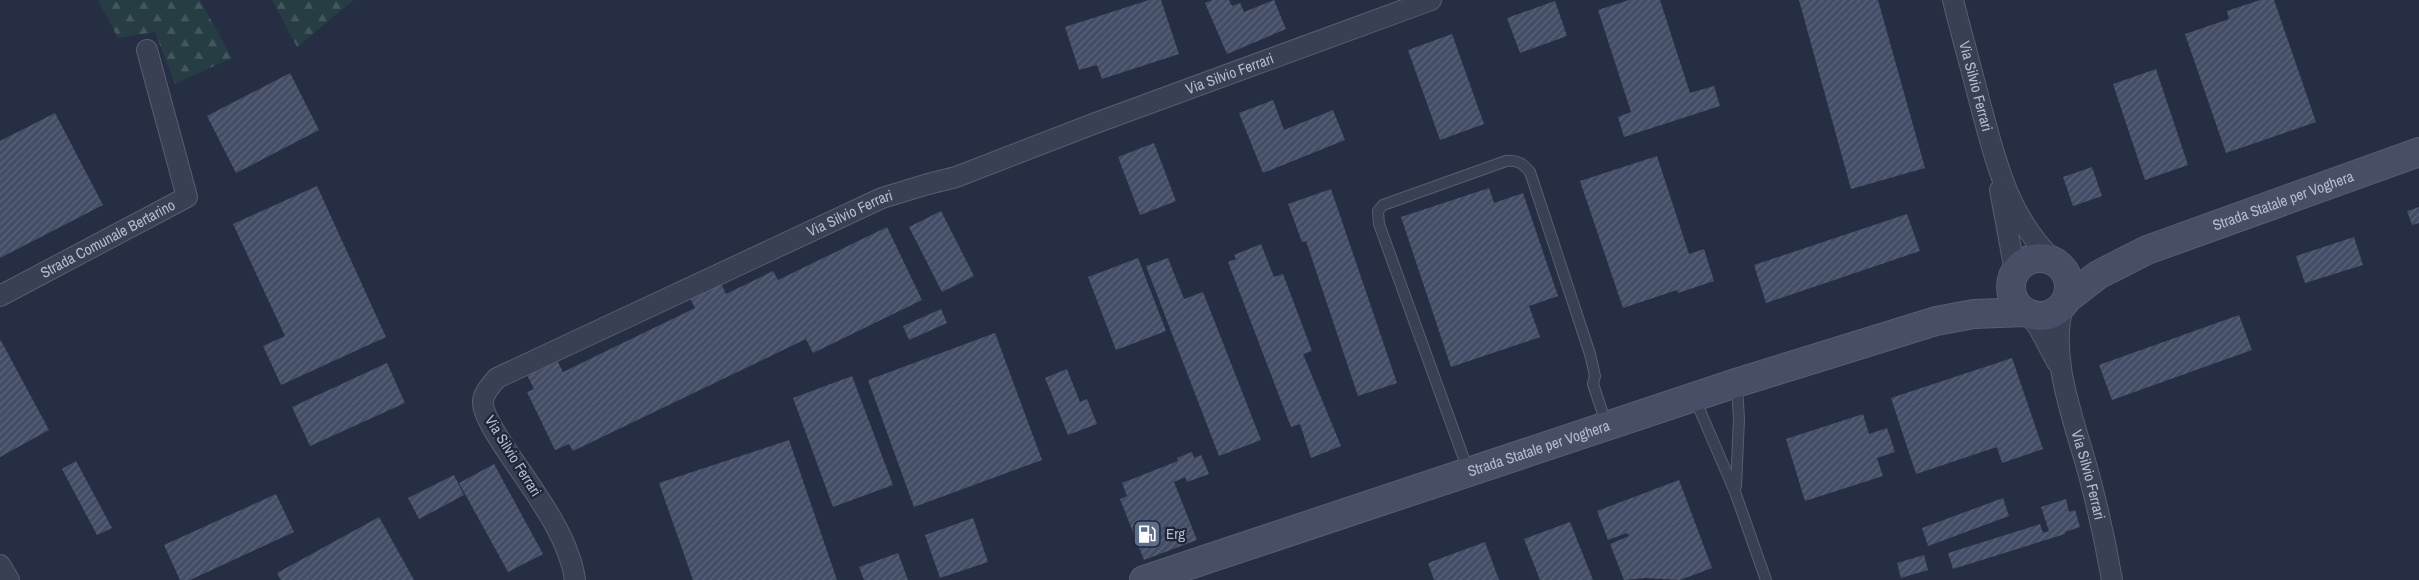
<svg xmlns="http://www.w3.org/2000/svg" width="2419" height="580" viewBox="0 0 2419 580" font-family="'Archivo Narrow',sans-serif">
<style>
.forest{fill:url(#forest-firs)}
.building{fill:url(#building-hatch)}
.lines{fill:none;stroke-linecap:round;stroke-linejoin:round}
.service-casing{stroke:#575e70;stroke-width:12}
.minor-casing{stroke:#575e70;stroke-width:22}
.secondary-casing{stroke:#575e70;stroke-width:30}
.service{stroke:#394053;stroke-width:10}
.minor{stroke:#394053;stroke-width:20}
.secondary{stroke:#474f66;stroke-width:28}
.labels{text-anchor:middle;stroke-width:4.5;stroke-linejoin:round;paint-order:stroke}
.street-label{font-size:15px;fill:#b6bccc;stroke:#1e2538}
.poi-label{font-size:15px;fill:#b6bccc;stroke:#1e2538;text-anchor:start}
</style>
<defs>
<pattern id="forest-firs" width="22" height="20" patternUnits="userSpaceOnUse" patternTransform="scale(1.25)"><rect width="22" height="20" fill="#273d44"/><path d="M5 1l3.5 6h-7zM16 11l3.5 6h-7z" fill="#44575e"/></pattern>
<pattern id="building-hatch" width="6" height="6" patternUnits="userSpaceOnUse" patternTransform="scale(1.25)"><rect width="6" height="6" fill="#434d65"/><path d="M-1 1l2-2M0 6l6-6M5 7l2-2" fill="none" stroke="#5c657a"/></pattern>
</defs>
<rect width="100%" height="100%" fill="#252e43"/>
<path class="forest" d="M 98,0 L 200,0 L 232,58 L 175,84 L 155,32 L 118,38 Z
M 272,0 L 354,0 L 297,47 Z"/>
<path class="building" d="M 1149,0 L 1161,0 L 1179,54 L 1102,79 L 1097,65 L 1079,70 L 1065,27 Z
M 1212,0 L 1229,0 L 1232,6 L 1240,3 L 1244,12 L 1274,0 L 1286,29 L 1227,54 L 1205,3 Z
M 1629,0 L 1660,0 L 1690,93 L 1714,86 L 1720,106 L 1624,137 L 1618,117 L 1631,112 L 1598,10 Z
M 1799,0 L 1878,0 L 1925,168 L 1851,189 Z
M 2260,0 L 2274,0 L 2316,122 L 2226,153 L 2185,34 L 2229,19 L 2227,11 Z
M 1555,1 L 1567,36 L 1520,53 L 1507,18 Z
M 1452,34 L 1484,124 L 1440,140 L 1408,50 Z
M 2156,69 L 2188,165 L 2145,180 L 2113,84 Z
M 290,73 L 319,130 L 236,173 L 207,116 Z
M 1273,100 L 1284,130 L 1333,110 L 1345,140 L 1263,173 L 1239,113 Z
M 55,113 L 103,205 L 0,258 L 0,141 Z
M 1154,143 L 1176,201 L 1140,215 L 1118,157 Z
M 1657,156 L 1689,254 L 1704,249 L 1714,281 L 1678,293 L 1677,290 L 1623,308 L 1580,181 Z
M 2092,167 L 2102,196 L 2073,206 L 2063,177 Z
M 317,186 L 386,337 L 281,385 L 263,346 L 285,336 L 233,224 Z
M 1489,188 L 1494,203 L 1523,193 L 1558,296 L 1529,306 L 1540,337 L 1451,367 L 1401,217 Z
M 1331,189 L 1397,383 L 1358,396 L 1306,241 L 1302,242 L 1288,204 Z
M 2419,207 L 2419,223 L 2412,225 L 2407,211 Z
M 941,211 L 974,276 L 942,292 L 909,227 Z
M 1907,214 L 1920,251 L 1766,303 L 1754,265 Z
M 887,227 L 922,300 L 813,353 L 806,339 L 573,451 L 569,444 L 555,450 L 527,392 L 534,389 L 527,375 L 557,360 L 563,372 L 695,308 L 689,296 L 720,281 L 726,294 L 773,271 L 778,280 Z
M 2354,237 L 2363,265 L 2305,283 L 2296,256 Z
M 1261,244 L 1274,277 L 1283,274 L 1312,351 L 1303,354 L 1341,446 L 1311,458 L 1300,424 L 1291,427 L 1228,262 L 1236,259 L 1234,255 Z
M 1138,258 L 1166,331 L 1116,350 L 1088,277 Z
M 1168,258 L 1184,299 L 1203,292 L 1261,440 L 1219,456 L 1146,266 Z
M 941,309 L 947,323 L 909,340 L 903,326 Z
M 2239,315 L 2252,350 L 2112,400 L 2099,365 Z
M 995,333 L 1042,460 L 914,507 L 868,380 Z
M 0,339 L 49,430 L 0,457 Z
M 2012,358 L 2043,449 L 2002,463 L 1997,447 L 1916,474 L 1891,398 Z
M 387,363 L 405,403 L 310,446 L 292,407 Z
M 1067,369 L 1080,402 L 1087,399 L 1097,424 L 1068,435 L 1045,378 Z
M 852,376 L 893,485 L 833,507 L 793,398 Z
M 1863,414 L 1869,434 L 1887,428 L 1895,452 L 1877,458 L 1883,476 L 1805,501 L 1786,439 Z
M 789,440 L 837,580 L 693,580 L 659,483 Z
M 1192,452 L 1194,458 L 1201,455 L 1209,474 L 1187,482 L 1185,477 L 1174,482 L 1197,540 L 1144,560 L 1120,499 L 1127,496 L 1122,483 L 1178,461 L 1177,458 Z
M 76,461 L 112,528 L 97,535 L 62,469 Z
M 494,464 L 543,554 L 508,572 L 459,483 Z
M 454,475 L 464,495 L 419,519 L 408,498 Z
M 1679,480 L 1712,568 L 1680,580 L 1645,578 L 1624,580 L 1610,544 L 1629,536 L 1627,533 L 1608,540 L 1597,511 Z
M 276,494 L 294,532 L 190,580 L 180,580 L 164,545 Z
M 2003,498 L 2009,516 L 1928,546 L 1922,528 Z
M 2066,499 L 2069,512 L 2075,510 L 2080,527 L 2065,532 L 2065,534 L 1953,569 L 1948,553 L 2040,524 L 2043,533 L 2049,531 L 2041,507 Z
M 379,517 L 414,580 L 281,580 L 277,573 Z
M 973,518 L 988,562 L 940,578 L 925,535 Z
M 1570,522 L 1593,580 L 1540,580 L 1524,539 Z
M 1485,542 L 1499,580 L 1434,580 L 1428,563 Z
M 898,553 L 908,580 L 864,580 L 859,567 Z
M 1924,555 L 1928,570 L 1901,578 L 1897,563 Z"/>
<g class="lines">
<g class="service-casing">
<path id="service" d="M 1695,399 L 1735,492 L 1766,580
M 1468,470 L 1379,224 L 1378,211 L 1383,205 L 1506,161 C 1518,160 1522,163 1530,172 L 1590,354 L 1595,376 L 1593,384 L 1607,426
M 1736,486 L 1739,419 L 1737,386"/>
</g>
<g class="minor-casing">
<g id="minor">
<path id="s1" d="M 1953,0 C 1962,36 1972,71 1981,107 C 1997,166 2009,218 2055,262"/>
<path d="M 2000,190 L 2015,271"/>
<path id="s2" d="M 0,296 L 187,197 L 147,50"/>
<path id="s3" d="M 2064,303 C 2047,356 2075,422 2089,475 C 2098,509 2106,545 2112,580"/>
<path d="M 2028,313 L 2039,328 L 2057,362"/>
<path d="M 0,565 L 9,580"/>
<path id="s4" d="M 575,580 C 569,535 532,489 507,451 C 500,440 484,417 483,404 C 482,394 491,385 497,378 L 882,198 L 928,184 L 956,177 L 1093,124 L 1431,0"/>
</g>
</g>
<g class="secondary-casing">
<g id="secondary">
<circle cx="2040" cy="287" r="29"/>
<path id="s5" d="M 2067,299 L 2098,275 L 2147,250 L 2419,152"/>
<path id="s6" d="M 1144,580 L 1736,383 L 1936,321 L 1974,314 L 2025,312"/>
</g>
</g>
<use href="#service" class="service"/>
<use href="#minor" class="minor"/>
<use href="#secondary" class="secondary"/>
</g>
<defs>
<g id="fuel-square" transform="scale(1.4375)"><rect x="-9" y="-9" width="18" height="18" rx="4" fill="#5c6f8a" stroke="#1e2538"/><path d="M-5.5-6h7V0h2V4h1.3V-2.5L3-4.5l.8-.8L6-3V5H2.5V1h-1V6h-7ZM-4.2-4.7v3.2H.2V-4.7Z" fill="#fff"/></g>
</defs>
<g fill-rule="evenodd">
<use href="#fuel-square" x="1147" y="534"/>
</g>
<g class="labels">
<g class="street-label">
<text dy="5" stroke="none"><textPath href="#s4" startOffset="1025">Via Silvio Ferrari</textPath></text>
<text dy="5" stroke="none"><textPath href="#s1" startOffset="89">Via Silvio Ferrari</textPath></text>
<text dy="5" stroke="none"><textPath href="#s5" startOffset="239">Strada Statale per Voghera</textPath></text>
<text dy="5" stroke="none"><textPath href="#s4" startOffset="620">Via Silvio Ferrari</textPath></text>
<text dy="5" stroke="none"><textPath href="#s2" startOffset="122">Strada Comunale Bertarino</textPath></text>
<text dy="5" stroke="none"><textPath href="#s6" startOffset="416">Strada Statale per Voghera</textPath></text>
<text transform="translate(513 456) rotate(58)" y="5">Via Silvio Ferrari</text>
<text dy="5" stroke="none"><textPath href="#s3" startOffset="176">Via Silvio Ferrari</textPath></text>
</g>
<g class="poi-label">
<text x="1166" y="539">Erg</text>
</g>
</g>
</svg>
